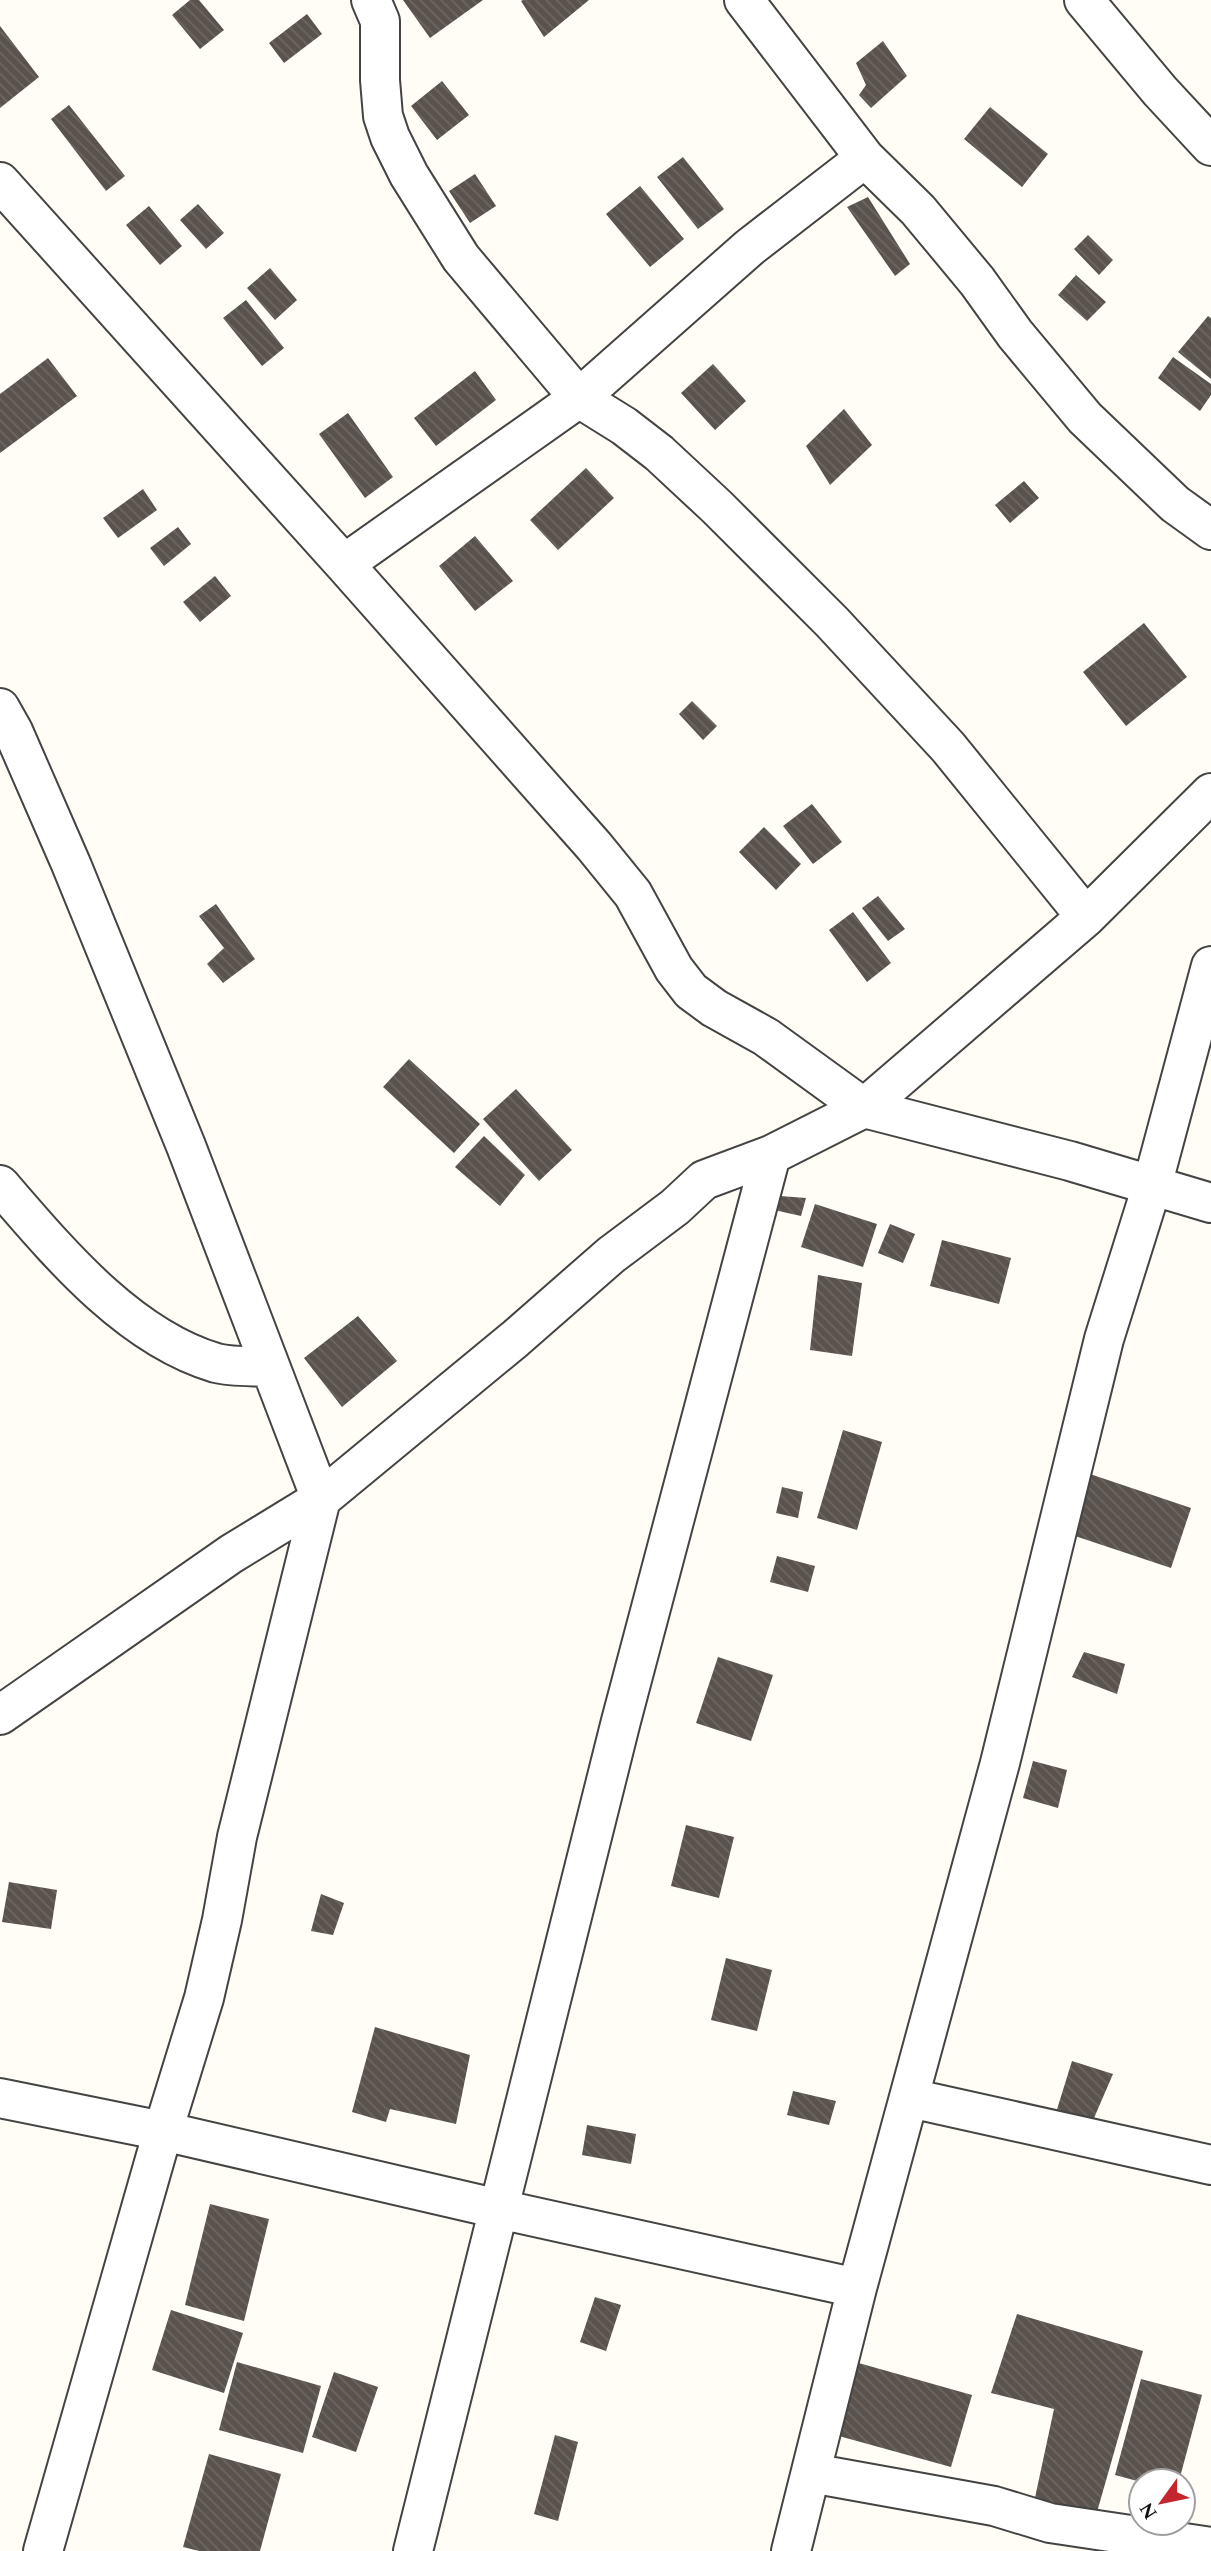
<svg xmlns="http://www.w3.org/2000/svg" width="1211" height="2551" viewBox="0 0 1211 2551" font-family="Spectral,serif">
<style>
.building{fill:url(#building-back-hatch)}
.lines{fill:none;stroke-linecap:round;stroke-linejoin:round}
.minor-casing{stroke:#444;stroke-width:42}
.minor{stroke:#fff;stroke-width:38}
</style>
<defs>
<pattern id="building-back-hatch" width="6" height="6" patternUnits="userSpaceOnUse" patternTransform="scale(1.75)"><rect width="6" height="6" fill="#5a524d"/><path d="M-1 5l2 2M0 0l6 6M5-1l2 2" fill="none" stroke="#6d6662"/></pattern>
</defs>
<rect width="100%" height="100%" fill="#fffdf5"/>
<path class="building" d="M 190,0 L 199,0 L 224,30 L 200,49 L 172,15 Z
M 403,0 L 483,0 L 430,38 Z
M 523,0 L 589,0 L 544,37 L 521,1 Z
M 307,14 L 322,34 L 284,63 L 269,43 Z
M 0,26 L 39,77 L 0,108 Z
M 883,41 L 907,76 L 871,108 L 859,95 L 866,85 L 856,63 Z
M 442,81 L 469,115 L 437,140 L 411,106 Z
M 69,105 L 125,176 L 106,191 L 51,119 Z
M 990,107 L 1048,154 L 1022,187 L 964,139 Z
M 683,157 L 724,209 L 698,229 L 657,177 Z
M 475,174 L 496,206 L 470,223 L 449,191 Z
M 640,186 L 684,239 L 650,267 L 606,214 Z
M 868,197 L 910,264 L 895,276 L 847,207 Z
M 198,204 L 224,233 L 206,249 L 180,220 Z
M 149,206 L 182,246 L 160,265 L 126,225 Z
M 1088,235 L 1113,260 L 1099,275 L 1074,249 Z
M 270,268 L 297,300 L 275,320 L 247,288 Z
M 1076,275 L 1106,302 L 1087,321 L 1058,295 Z
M 246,300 L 284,348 L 262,366 L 223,318 Z
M 1208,316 L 1211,318 L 1211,379 L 1178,352 Z
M 1173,357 L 1211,384 L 1211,395 L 1200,411 L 1158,378 Z
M 48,358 L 77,396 L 0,453 L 0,394 Z
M 713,364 L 746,401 L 715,430 L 681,393 Z
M 475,371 L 496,400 L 436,446 L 414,418 Z
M 844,409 L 872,445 L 830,485 L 806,446 Z
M 348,413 L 393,477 L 365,498 L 319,434 Z
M 586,468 L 614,498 L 558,550 L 530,520 Z
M 1024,481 L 1039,498 L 1010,523 L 995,505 Z
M 143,489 L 157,510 L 118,538 L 103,518 Z
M 178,527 L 191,544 L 164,566 L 150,548 Z
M 475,536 L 513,581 L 475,611 L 439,566 Z
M 215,576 L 231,596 L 200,622 L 183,602 Z
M 1144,623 L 1187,677 L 1126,726 L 1083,672 Z
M 692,701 L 717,726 L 703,740 L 679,714 Z
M 812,804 L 842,842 L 813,864 L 783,826 Z
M 764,827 L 801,864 L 776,890 L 739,852 Z
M 878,896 L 905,929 L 888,941 L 862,908 Z
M 216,904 L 255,959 L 223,983 L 207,964 L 224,948 L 199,916 Z
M 853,912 L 891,963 L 867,982 L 829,930 Z
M 409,1059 L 480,1124 L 454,1153 L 383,1087 Z
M 516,1089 L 572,1150 L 539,1181 L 483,1119 Z
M 484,1136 L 525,1175 L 500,1206 L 455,1167 Z
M 780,1196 L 806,1198 L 801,1216 L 774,1210 Z
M 815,1204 L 877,1224 L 863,1267 L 801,1247 Z
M 890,1224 L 915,1234 L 903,1263 L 878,1253 Z
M 942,1240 L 1011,1258 L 999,1304 L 930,1286 Z
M 818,1275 L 862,1283 L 852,1356 L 810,1350 Z
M 358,1316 L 397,1361 L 342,1407 L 304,1358 Z
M 843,1430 L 882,1442 L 857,1530 L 817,1518 Z
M 1087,1473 L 1191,1508 L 1171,1568 L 1066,1533 Z
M 782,1487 L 803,1492 L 798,1518 L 776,1513 Z
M 777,1556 L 815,1566 L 808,1592 L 770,1582 Z
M 1084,1652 L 1125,1664 L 1117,1694 L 1072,1677 Z
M 718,1657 L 773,1675 L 751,1741 L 696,1723 Z
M 1033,1761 L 1067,1770 L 1058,1808 L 1023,1798 Z
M 686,1825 L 734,1837 L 719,1898 L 671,1886 Z
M 9,1882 L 57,1890 L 51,1929 L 2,1922 Z
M 321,1894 L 344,1903 L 333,1935 L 311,1931 Z
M 726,1958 L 772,1970 L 757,2031 L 711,2020 Z
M 375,2027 L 470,2055 L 456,2124 L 390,2109 L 386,2122 L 352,2112 Z
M 1072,2061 L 1113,2074 L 1094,2118 L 1078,2115 L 1072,2124 L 1054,2119 Z
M 793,2091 L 836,2101 L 829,2125 L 787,2115 Z
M 587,2125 L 636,2134 L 631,2164 L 582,2155 Z
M 210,2204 L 269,2219 L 244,2321 L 185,2305 Z
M 595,2297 L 621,2305 L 606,2351 L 580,2342 Z
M 171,2310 L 243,2333 L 224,2393 L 152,2370 Z
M 1017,2314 L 1143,2351 L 1093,2526 L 1033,2507 L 1054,2409 L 991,2393 Z
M 848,2360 L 972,2395 L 951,2467 L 828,2433 Z
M 237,2362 L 321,2386 L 303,2453 L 219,2430 Z
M 334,2372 L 378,2387 L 356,2452 L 312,2437 Z
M 1141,2379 L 1202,2395 L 1179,2481 L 1141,2482 L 1115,2475 Z
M 555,2435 L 578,2442 L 558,2521 L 534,2514 Z
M 209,2454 L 281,2474 L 260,2551 L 199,2551 L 183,2547 Z"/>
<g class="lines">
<g class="minor-casing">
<path id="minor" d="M 371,0 L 380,21 L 380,80 L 383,116 L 390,137 L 409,175 L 461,258 L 579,398 L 624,426 L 659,453 L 717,507 L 832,622 L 948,747 L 1086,917
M 744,0 L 865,158 L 918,210 L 977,281 L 1015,334 L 1085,418 L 1175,504 L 1211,530
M 1084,0 L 1160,91 L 1211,146
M 0,182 L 344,564 L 594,846 L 633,894 L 674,969 L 691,991 L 714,1008 L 766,1037 L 864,1108 L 1070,1161 L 1211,1203
M 344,564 L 579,398 L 750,247 L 865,158
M 0,708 L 13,731 L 71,864 L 186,1146 L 321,1499 L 237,1837 L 222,1920 L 204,1998 L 163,2131 L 43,2551
M 0,1185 C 58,1252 128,1337 216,1363 C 232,1367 252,1366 269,1367
M 0,1715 L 231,1554 L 321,1499 L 515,1339 L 611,1255 L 675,1207 L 704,1180 L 771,1155 L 864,1108 L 1086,917 L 1211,793
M 0,2098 L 163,2131 L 499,2209 L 857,2288
M 910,2098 L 1211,2165
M 811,2473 L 994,2506 L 1050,2523 L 1211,2547
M 413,2551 L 621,1721 L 771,1155
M 791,2551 L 857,2288 L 1000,1763 L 1104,1339 L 1152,1186 L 1211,966"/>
</g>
<use href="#minor" class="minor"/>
</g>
<g transform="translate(1162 2502) rotate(237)"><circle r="33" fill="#ffffff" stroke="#a0a0a0" stroke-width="2"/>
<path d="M0-5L12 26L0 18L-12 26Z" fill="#c4262e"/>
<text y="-10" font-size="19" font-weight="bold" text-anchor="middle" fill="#111111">N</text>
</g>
</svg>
